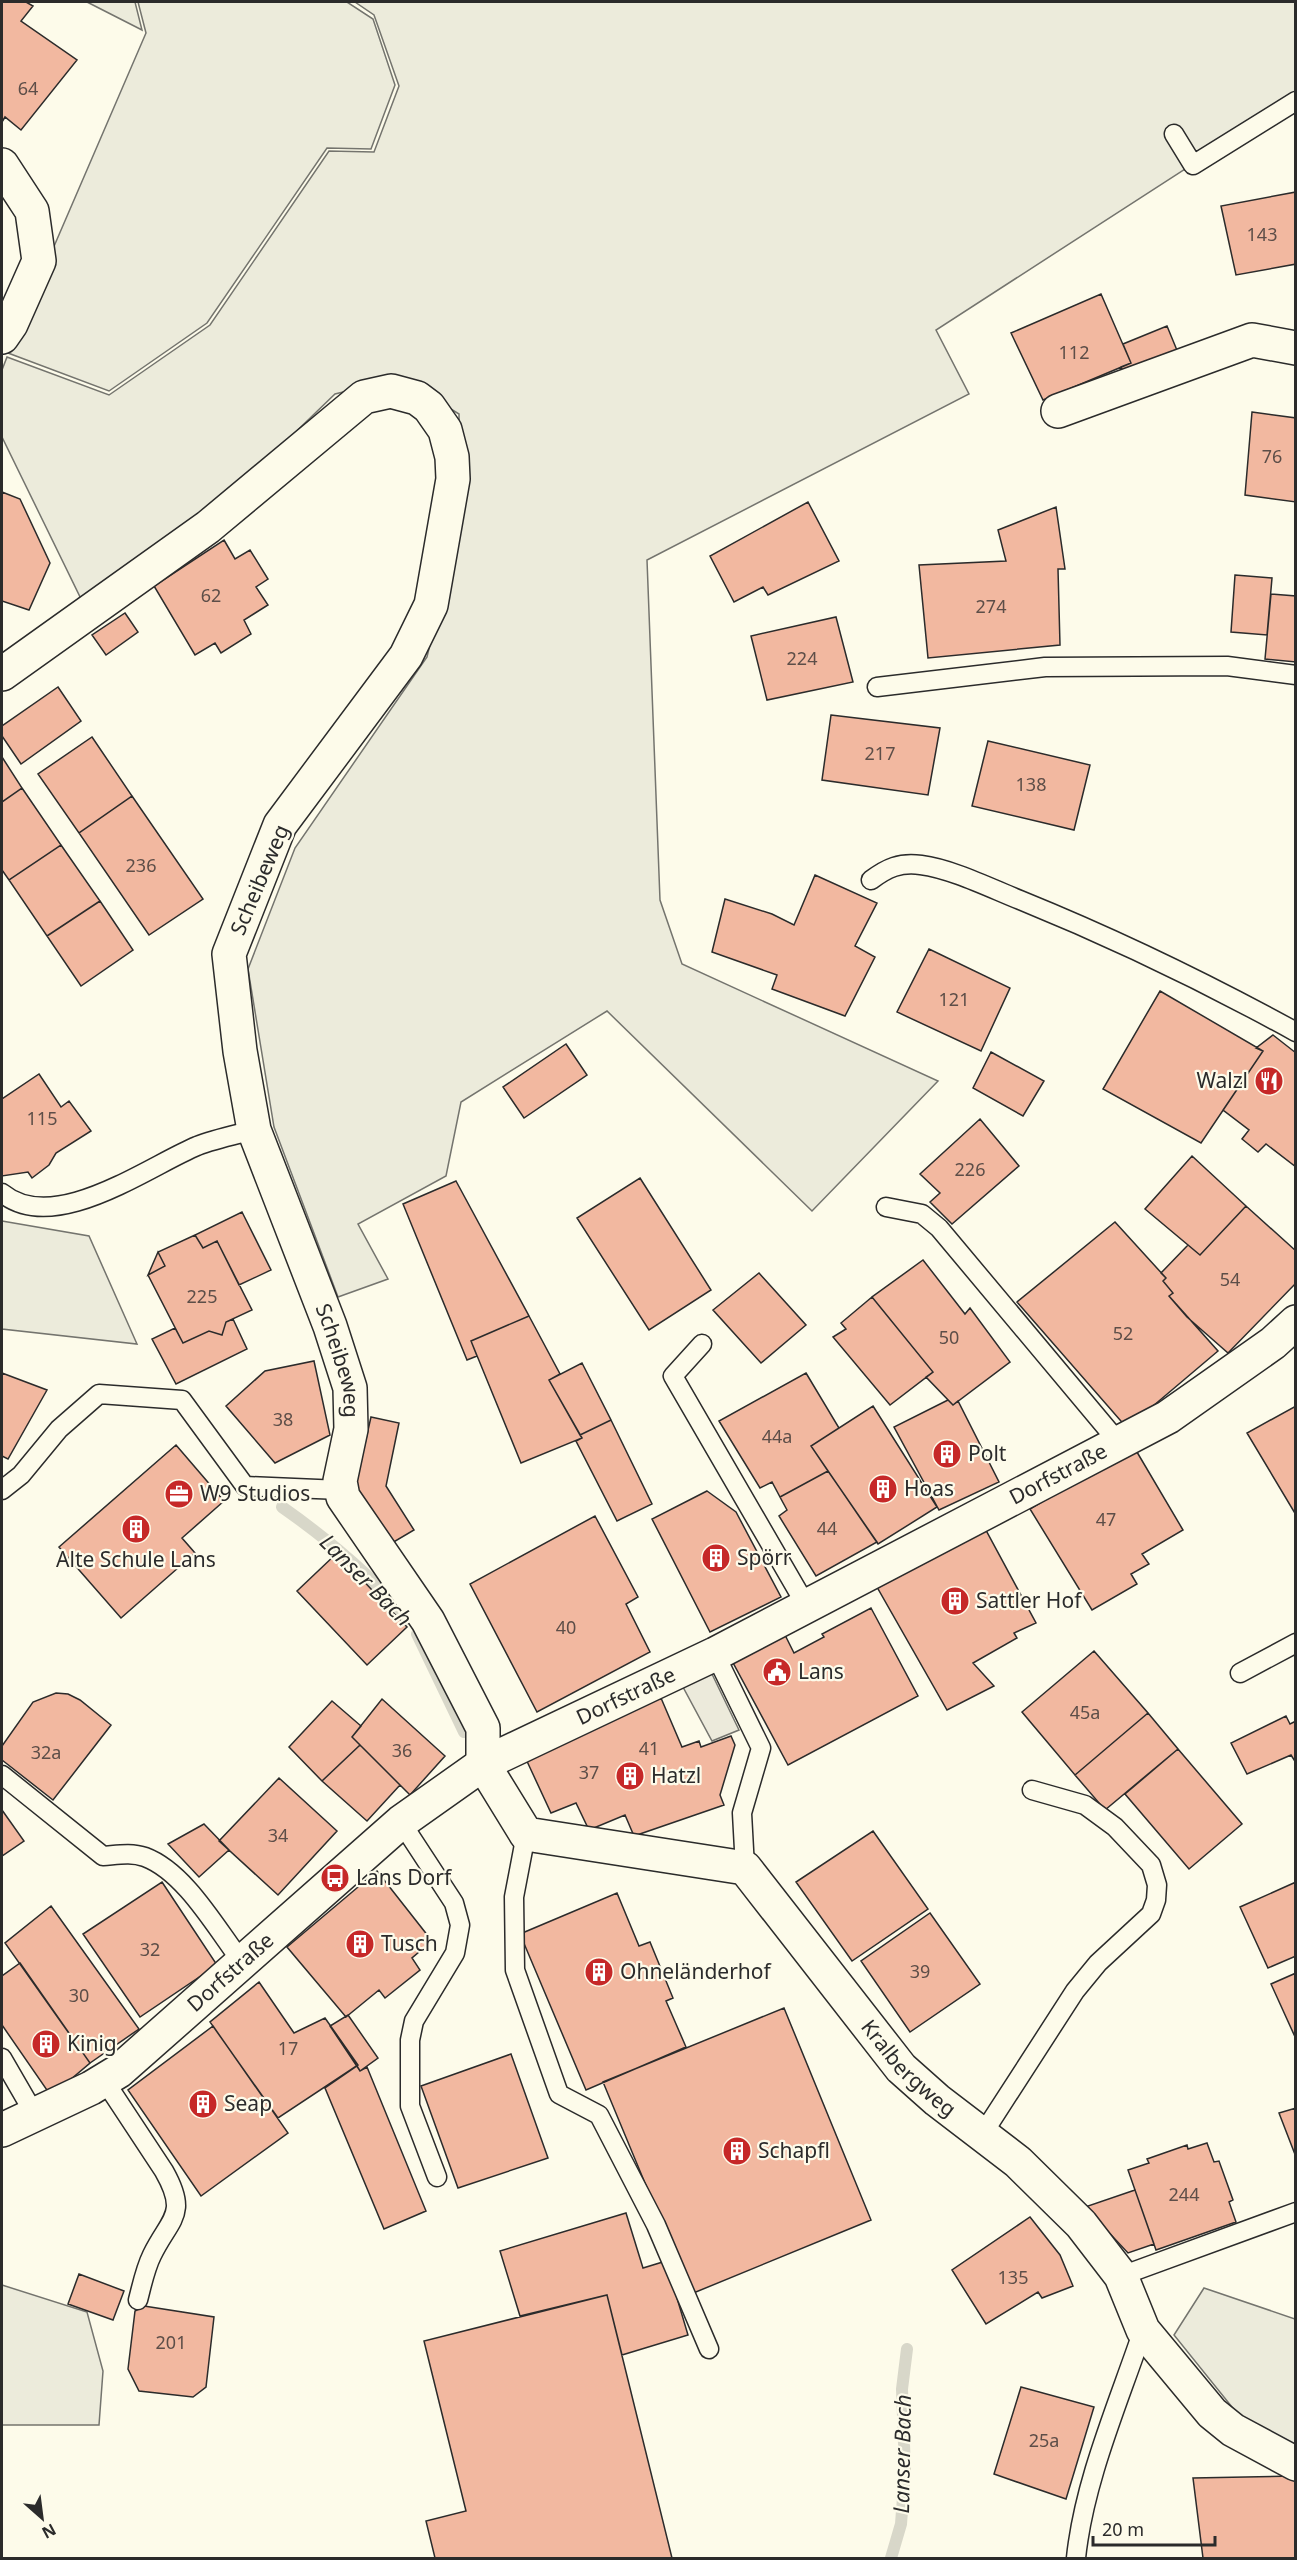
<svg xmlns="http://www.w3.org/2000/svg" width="1297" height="2560" viewBox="0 0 1297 2560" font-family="'Noto Sans',sans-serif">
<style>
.green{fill:#ecebdb;stroke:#74746e;stroke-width:1.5}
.parking{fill:#eceadb;stroke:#74746e;stroke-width:1.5}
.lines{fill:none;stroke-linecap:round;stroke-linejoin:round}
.stream{stroke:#d8d7c9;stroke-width:12}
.building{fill:#f2b8a0;stroke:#2b2b2b;stroke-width:1.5}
.service-casing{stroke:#2b2b2b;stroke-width:21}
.minor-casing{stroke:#2b2b2b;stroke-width:36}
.secondary-casing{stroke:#2b2b2b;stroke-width:36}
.service{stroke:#fdfbea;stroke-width:18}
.minor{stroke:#fdfbea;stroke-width:33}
.secondary{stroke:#fdfbea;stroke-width:33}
.labels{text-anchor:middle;stroke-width:4.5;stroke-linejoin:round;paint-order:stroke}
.number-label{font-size:18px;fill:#5d4e48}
.street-label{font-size:21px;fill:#2b2b2b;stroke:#fdfbea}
.poi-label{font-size:21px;fill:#2b2b2b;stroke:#fdfbea;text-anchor:start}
.water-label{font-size:22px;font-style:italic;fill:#2b2b2b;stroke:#fdfbea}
</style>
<rect width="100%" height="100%" fill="#fdfbea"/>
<path class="green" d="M 87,2 L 135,2 L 142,30 Z
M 138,2 L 347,2 L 373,19 L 395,85 L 371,149 L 327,148 L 207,323 L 109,391 L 8,353 L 146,33 Z
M 355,2 L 1295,2 L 1295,98 L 936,330 L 969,394 L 647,560 L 660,900 L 682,964 L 938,1081 L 812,1211 L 607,1011 L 461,1102 L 446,1176 L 358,1224 L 388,1279 L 338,1297 L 274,1127 L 248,969 L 295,848 L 427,657 L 460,521 L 459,414 L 401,378 L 335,394 L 244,482 L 85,607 L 2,437 L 2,370 L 7,357 L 109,395 L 210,325 L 329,151 L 374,152 L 399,86 L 374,15 Z
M 2,1221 L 89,1236 L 137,1344 L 2,1329 Z
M 2,2285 L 87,2312 L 103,2371 L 99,2425 L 2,2425 Z
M 1204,2288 L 1295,2319 L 1295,2457 L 1240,2417 L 1174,2335 Z"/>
<path class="parking" d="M 711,1672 L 739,1730 L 712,1741 L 683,1687 Z"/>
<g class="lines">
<path class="stream" d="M 282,1507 C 329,1540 371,1575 409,1619
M 417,1634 L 464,1732
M 891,2558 L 901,2524 L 905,2471 L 902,2389 L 907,2349"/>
</g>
<path class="building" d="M 2,2 L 26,2 L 33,6 L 21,21 L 77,60 L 21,130 L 5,117 L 2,122 Z
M 1296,192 L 1296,264 L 1236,275 L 1221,206 Z
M 1101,294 L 1131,363 L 1043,400 L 1011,333 Z
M 1167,326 L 1181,360 L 1127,382 L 1121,367 L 1131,363 L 1123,344 Z
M 1252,412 L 1296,418 L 1296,502 L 1245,495 Z
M 2,492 L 20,499 L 50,563 L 29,610 L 2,601 Z
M 808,502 L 839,561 L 768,595 L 763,587 L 734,602 L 710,556 Z
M 1056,507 L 1065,569 L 1058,569 L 1060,645 L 928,658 L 919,565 L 1006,561 L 998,530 Z
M 224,540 L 235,559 L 250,550 L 268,579 L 256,587 L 268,605 L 244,620 L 251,634 L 221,653 L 215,643 L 195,655 L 154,586 Z
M 1235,575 L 1272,578 L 1267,635 L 1231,632 Z
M 1271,594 L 1296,596 L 1296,662 L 1265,659 Z
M 125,613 L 138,632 L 106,655 L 92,635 Z
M 836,617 L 853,682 L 767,700 L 751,636 Z
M 58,687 L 81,721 L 21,764 L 2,736 L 2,726 Z
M 831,715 L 940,728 L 928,795 L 822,780 Z
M 92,737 L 132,796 L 79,833 L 38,774 Z
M 988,741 L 1090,765 L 1074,830 L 972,806 Z
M 2,757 L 22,788 L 2,802 Z
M 22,788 L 61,845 L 9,880 L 2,870 L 2,802 Z
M 132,796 L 203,899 L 149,935 L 79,833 Z
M 61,845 L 100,901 L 47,936 L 9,880 Z
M 815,875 L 877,903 L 855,946 L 875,957 L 845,1016 L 772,989 L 777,975 L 712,952 L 725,899 L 772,914 L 794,925 Z
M 100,901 L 133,950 L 81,986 L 47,936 Z
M 929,949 L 1010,988 L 981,1051 L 897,1012 Z
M 1160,991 L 1263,1051 L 1201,1143 L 1103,1089 Z
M 1273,1035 L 1296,1053 L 1296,1167 L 1266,1144 L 1258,1152 L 1242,1139 L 1249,1130 L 1223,1110 L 1263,1051 L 1256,1048 Z
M 566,1044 L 587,1075 L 524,1118 L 503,1087 Z
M 991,1052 L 1044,1081 L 1023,1116 L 973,1088 Z
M 39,1074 L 61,1107 L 69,1101 L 91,1131 L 56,1153 L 49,1165 L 32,1178 L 28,1172 L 2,1176 L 2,1099 Z
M 980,1119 L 1019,1166 L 952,1224 L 930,1202 L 940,1193 L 920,1174 Z
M 1192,1156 L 1246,1206 L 1200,1255 L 1145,1209 Z
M 640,1178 L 711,1290 L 649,1330 L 577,1218 Z
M 456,1181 L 529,1316 L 471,1341 L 477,1356 L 467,1360 L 403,1204 Z
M 1246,1206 L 1296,1251 L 1296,1283 L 1228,1353 L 1187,1317 L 1169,1296 L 1173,1293 L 1163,1281 L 1166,1278 L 1161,1273 L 1188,1245 L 1200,1255 Z
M 242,1212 L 271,1270 L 239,1285 L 217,1241 L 203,1248 L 195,1235 Z
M 1115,1222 L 1166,1278 L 1163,1281 L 1173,1293 L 1169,1296 L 1218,1351 L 1127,1428 L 1017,1302 Z
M 195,1235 L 203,1248 L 217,1241 L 252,1310 L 226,1322 L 222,1335 L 209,1331 L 183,1343 L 148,1275 L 165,1266 L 158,1252 Z
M 158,1252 L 165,1266 L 148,1275 Z
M 923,1260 L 965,1314 L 970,1308 L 1010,1362 L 953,1405 L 926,1377 L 933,1372 L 872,1297 Z
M 759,1273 L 806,1325 L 761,1363 L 713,1310 Z
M 872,1297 L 933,1372 L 890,1405 L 833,1337 L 846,1329 L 841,1323 Z
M 529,1316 L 560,1374 L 549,1380 L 582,1438 L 521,1463 L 471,1341 Z
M 233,1319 L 247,1349 L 176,1384 L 152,1339 L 175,1328 L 183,1343 L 209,1331 L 222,1335 L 226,1322 Z
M 314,1361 L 330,1435 L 275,1463 L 226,1406 L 265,1371 Z
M 582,1363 L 611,1420 L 580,1435 L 549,1380 Z
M 2,1373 L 47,1390 L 8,1459 L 2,1456 Z
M 806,1373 L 839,1428 L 811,1446 L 828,1471 L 780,1497 L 772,1482 L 760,1488 L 719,1421 Z
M 948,1400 L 953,1405 L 958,1401 L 999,1482 L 939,1510 L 894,1427 Z
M 873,1406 L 937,1507 L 878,1544 L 811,1446 Z
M 1296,1406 L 1296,1515 L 1247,1433 Z
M 371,1417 L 399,1423 L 386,1486 L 414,1530 L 392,1543 L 358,1492 L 356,1483 Z
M 611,1420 L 652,1504 L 617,1521 L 576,1441 L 582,1438 L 580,1435 Z
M 176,1445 L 224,1501 L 182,1538 L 195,1553 L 121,1618 L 59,1547 Z
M 1134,1447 L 1183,1530 L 1142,1554 L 1149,1564 L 1131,1574 L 1137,1584 L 1092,1610 L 1030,1509 Z
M 828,1471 L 877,1542 L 816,1576 L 779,1516 L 787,1510 L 780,1497 Z
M 707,1491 L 736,1512 L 781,1597 L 710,1632 L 652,1519 Z
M 595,1516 L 638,1597 L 626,1604 L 650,1652 L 537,1712 L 470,1584 Z
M 981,1521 L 1036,1623 L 1014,1633 L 1017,1638 L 973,1663 L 994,1686 L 947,1710 L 873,1580 Z
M 337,1553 L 407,1627 L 367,1665 L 297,1591 Z
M 871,1608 L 918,1696 L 788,1765 L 731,1659 L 783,1631 L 794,1653 L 824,1637 L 822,1634 Z
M 1094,1651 L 1148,1713 L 1075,1775 L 1022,1712 Z
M 56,1693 L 68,1694 L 80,1700 L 111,1725 L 53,1800 L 2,1760 L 2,1746 L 33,1702 Z
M 661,1698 L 682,1747 L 699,1741 L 701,1747 L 731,1736 L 735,1745 L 720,1795 L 724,1805 L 634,1836 L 625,1815 L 589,1830 L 576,1803 L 551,1813 L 525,1757 Z
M 382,1699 L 445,1756 L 410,1795 L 352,1737 Z
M 332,1701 L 361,1726 L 352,1737 L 360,1745 L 322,1781 L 289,1747 Z
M 1148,1713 L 1178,1749 L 1105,1810 L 1075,1775 Z
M 1286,1716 L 1290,1724 L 1296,1721 L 1296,1763 L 1291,1755 L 1247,1774 L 1231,1743 Z
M 360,1745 L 400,1785 L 367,1821 L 322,1781 Z
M 1178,1749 L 1242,1824 L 1189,1869 L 1125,1794 Z
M 279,1778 L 337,1831 L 278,1895 L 219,1841 Z
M 2,1810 L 24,1841 L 2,1856 Z
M 204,1824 L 229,1850 L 199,1877 L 168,1844 Z
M 873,1831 L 928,1909 L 852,1961 L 796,1882 Z
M 377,1871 L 432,1941 L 412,1958 L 420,1970 L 385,1998 L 379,1990 L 346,2017 L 287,1947 Z
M 162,1882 L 217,1965 L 140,2017 L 83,1934 Z
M 1296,1882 L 1296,1956 L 1268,1968 L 1240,1907 Z
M 617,1893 L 639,1946 L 650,1942 L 673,1998 L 666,2001 L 686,2047 L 586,2090 L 520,1934 Z
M 51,1906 L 139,2029 L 90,2063 L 5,1943 Z
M 930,1913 L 980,1984 L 910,2032 L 861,1961 Z
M 20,1963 L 90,2063 L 51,2096 L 2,2025 L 2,1976 Z
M 1296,1973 L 1296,2039 L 1271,1984 Z
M 259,1982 L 294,2033 L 325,2018 L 358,2065 L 278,2118 L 210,2022 Z
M 784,2008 L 871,2220 L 691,2294 L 603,2082 Z
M 348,2015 L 378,2058 L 360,2071 L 330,2026 Z
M 213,2026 L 288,2133 L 201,2196 L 128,2090 Z
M 511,2054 L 548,2158 L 458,2188 L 421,2086 Z
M 357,2066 L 360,2071 L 367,2067 L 426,2211 L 384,2229 L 325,2088 Z
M 1296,2108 L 1296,2157 L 1279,2113 Z
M 1207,2143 L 1214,2162 L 1219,2161 L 1233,2200 L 1229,2202 L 1236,2222 L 1156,2250 L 1128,2170 L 1149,2163 L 1147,2159 L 1187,2145 L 1188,2149 Z
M 1135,2190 L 1154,2244 L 1128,2253 L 1085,2207 Z
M 626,2213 L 643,2268 L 666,2261 L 688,2335 L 622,2355 L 607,2295 L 520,2316 L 500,2251 Z
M 1030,2217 L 1060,2255 L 1073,2286 L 1042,2298 L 1038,2292 L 986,2324 L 952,2270 Z
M 79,2274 L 124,2291 L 113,2320 L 68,2304 Z
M 607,2295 L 672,2558 L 435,2558 L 426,2521 L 466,2511 L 424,2341 Z
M 144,2306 L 214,2317 L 206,2387 L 193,2397 L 139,2391 L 128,2369 L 135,2311 Z
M 1021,2387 L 1094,2407 L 1066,2499 L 994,2474 Z
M 1295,2476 L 1296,2558 L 1203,2558 L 1193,2478 Z"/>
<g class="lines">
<g class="service-casing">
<path id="service" d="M 1174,134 L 1193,165 L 1296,101
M 877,687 L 1045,667 L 1227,666 L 1296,675
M 871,880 C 887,868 900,862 921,865 C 952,869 990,888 1020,900 C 1116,939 1205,982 1296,1032
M 2,1193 C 54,1236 147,1167 197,1146 C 215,1139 235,1135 254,1130
M 886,1207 L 922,1214 L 939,1228 L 1119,1443
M 702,1344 L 673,1376 L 807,1607
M 2,1490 L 21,1475 L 59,1429 L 99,1394 L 182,1400 L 245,1486 L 341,1490
M 715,1654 L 761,1748 L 742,1813 L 745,1868
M 1240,1673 L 1296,1643
M 2,1775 L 103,1856 C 117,1855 131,1852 145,1857 C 185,1872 216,1928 242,1962
M 401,1822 L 454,1903 L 460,1925 L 455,1953 L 414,2021 L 410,2040 L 410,2106 L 437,2177
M 526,1834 L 514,1897 L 515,1970 L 559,2094 L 599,2115 L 656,2225 L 709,2349
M 2,2058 L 35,2115
M 104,2080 L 164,2171 C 189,2215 170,2218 152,2255 C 145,2269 142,2285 138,2300
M 982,2135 L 1075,1991 L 1098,1963 L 1151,1914 L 1156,1900 L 1157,1885 L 1151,1865 L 1115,1827 L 1085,1805 L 1032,1790
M 1121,2276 L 1296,2212
M 1076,2558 C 1084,2481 1118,2404 1143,2330"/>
</g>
<g class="minor-casing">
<g id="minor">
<path d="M 2,165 L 32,211 L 39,261 L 11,324 L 2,337"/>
<path d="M 1058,411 L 1252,340 L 1296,348"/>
<path id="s1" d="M 2,674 L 208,527 L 364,397 L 391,391 L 417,398 L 429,407 L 445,430 L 452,457 L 453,479 L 431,605 L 406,656 L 280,825 L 229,954 L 240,1051 L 254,1130 L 330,1326 L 350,1388 L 351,1429 L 340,1481 L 343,1497 L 428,1621 L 483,1728 L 483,1764 L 526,1834 L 745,1868 L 901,2068 L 937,2100 L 1018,2162 L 1081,2224 L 1121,2276 L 1143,2330 L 1212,2413 L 1233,2430 L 1296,2464"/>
</g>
</g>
<g class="secondary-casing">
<g id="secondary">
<path id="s2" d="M 2,2130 L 91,2088 L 119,2071 L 401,1822 L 483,1764 L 715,1654 L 1168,1417 L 1273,1343 L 1296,1322"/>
</g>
</g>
<use href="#service" class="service"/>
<use href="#minor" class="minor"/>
<use href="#secondary" class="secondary"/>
</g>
<defs>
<g id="restaurant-disc" transform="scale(1.5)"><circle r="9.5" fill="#c62828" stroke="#fdfbea"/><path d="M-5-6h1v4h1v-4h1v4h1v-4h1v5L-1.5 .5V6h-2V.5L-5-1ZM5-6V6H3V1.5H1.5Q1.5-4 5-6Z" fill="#fff"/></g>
<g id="building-disc" transform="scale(1.5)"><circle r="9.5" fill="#c62828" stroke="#fdfbea"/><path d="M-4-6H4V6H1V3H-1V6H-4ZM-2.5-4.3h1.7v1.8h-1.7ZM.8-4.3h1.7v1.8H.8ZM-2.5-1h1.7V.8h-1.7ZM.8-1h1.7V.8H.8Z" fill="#fff"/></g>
<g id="office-disc" transform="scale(1.5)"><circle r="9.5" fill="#c62828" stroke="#fdfbea"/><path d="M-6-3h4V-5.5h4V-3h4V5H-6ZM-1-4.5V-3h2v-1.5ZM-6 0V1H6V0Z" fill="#fff"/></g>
<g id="civic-disc" transform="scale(1.5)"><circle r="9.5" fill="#c62828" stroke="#fdfbea"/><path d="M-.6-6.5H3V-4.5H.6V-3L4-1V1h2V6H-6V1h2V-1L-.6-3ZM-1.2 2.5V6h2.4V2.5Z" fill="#fff"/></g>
<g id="bus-disc" transform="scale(1.5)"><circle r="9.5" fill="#c62828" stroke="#fdfbea"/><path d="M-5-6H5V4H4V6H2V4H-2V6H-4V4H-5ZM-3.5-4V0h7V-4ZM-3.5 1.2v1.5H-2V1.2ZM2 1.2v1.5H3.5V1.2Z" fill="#fff"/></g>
</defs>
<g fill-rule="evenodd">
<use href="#restaurant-disc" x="1269" y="1081"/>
<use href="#building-disc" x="947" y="1454"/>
<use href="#building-disc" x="883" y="1489"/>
<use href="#office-disc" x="179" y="1494"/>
<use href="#building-disc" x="136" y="1529"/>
<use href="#building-disc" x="716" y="1558"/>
<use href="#building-disc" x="955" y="1601"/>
<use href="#civic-disc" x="777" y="1672"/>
<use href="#building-disc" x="630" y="1776"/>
<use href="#bus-disc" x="335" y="1878"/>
<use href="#building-disc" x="360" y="1944"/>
<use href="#building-disc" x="599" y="1972"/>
<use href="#building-disc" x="46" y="2044"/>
<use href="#building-disc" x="203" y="2104"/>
<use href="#building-disc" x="737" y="2151"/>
</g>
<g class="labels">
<g class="number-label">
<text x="28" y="95">64</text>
<text x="1262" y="241">143</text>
<text x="1074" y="359">112</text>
<text x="1272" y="463">76</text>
<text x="211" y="602">62</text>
<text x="991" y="613">274</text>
<text x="802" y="665">224</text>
<text x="880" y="760">217</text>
<text x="1031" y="791">138</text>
<text x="141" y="872">236</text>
<text x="954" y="1006">121</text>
<text x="42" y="1125">115</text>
<text x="970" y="1176">226</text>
<text x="1230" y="1286">54</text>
<text x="202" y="1303">225</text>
<text x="1123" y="1340">52</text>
<text x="949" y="1344">50</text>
<text x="283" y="1426">38</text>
<text x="777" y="1443">44a</text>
<text x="1106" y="1526">47</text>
<text x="827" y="1535">44</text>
<text x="566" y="1634">40</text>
<text x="1085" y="1719">45a</text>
<text x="649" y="1755">41</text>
<text x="402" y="1757">36</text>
<text x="46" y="1759">32a</text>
<text x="589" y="1779">37</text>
<text x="278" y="1842">34</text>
<text x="150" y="1956">32</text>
<text x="920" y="1978">39</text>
<text x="79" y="2002">30</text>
<text x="288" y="2055">17</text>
<text x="1184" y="2201">244</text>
<text x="1013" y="2284">135</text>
<text x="171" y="2349">201</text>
<text x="1044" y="2447">25a</text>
</g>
<g class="street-label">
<text transform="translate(260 880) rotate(-67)" y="7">Scheibeweg</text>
<text dy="7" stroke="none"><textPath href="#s1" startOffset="1562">Scheibeweg</textPath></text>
<text dy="7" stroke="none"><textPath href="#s2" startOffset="1252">Dorfstraße</textPath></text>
<text dy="7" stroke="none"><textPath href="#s2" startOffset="766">Dorfstraße</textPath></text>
<text dy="7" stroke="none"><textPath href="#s2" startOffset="280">Dorfstraße</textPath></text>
<text dy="7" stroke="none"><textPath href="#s1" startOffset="2571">Kralbergweg</textPath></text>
</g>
<g class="poi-label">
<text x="1248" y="1088" text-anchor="end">Walzl</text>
<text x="968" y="1461">Polt</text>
<text x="904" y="1496">Hoas</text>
<text x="200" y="1501">W9 Studios</text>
<text x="737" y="1565">Spörr</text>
<text x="136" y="1567" text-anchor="middle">Alte Schule Lans</text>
<text x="976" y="1608">Sattler Hof</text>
<text x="798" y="1679">Lans</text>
<text x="651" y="1783">Hatzl</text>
<text x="356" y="1885">Lans Dorf</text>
<text x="381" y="1951">Tusch</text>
<text x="620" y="1979">Ohneländerhof</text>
<text x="67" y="2051">Kinig</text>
<text x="224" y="2111">Seap</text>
<text x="758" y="2158">Schapfl</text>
</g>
<g class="water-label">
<text transform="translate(366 1580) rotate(45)" y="8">Lanser Bach</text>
<text transform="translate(902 2454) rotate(-89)" y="8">Lanser Bach</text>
</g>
</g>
<rect width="1297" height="2560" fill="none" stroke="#2b2b2b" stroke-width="6"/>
<g transform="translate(42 2518) rotate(152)" stroke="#fdfbea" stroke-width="4.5" paint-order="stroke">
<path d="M0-4.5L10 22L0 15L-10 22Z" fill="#2b2b2b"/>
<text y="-9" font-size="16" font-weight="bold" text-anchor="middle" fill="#2b2b2b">N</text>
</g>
<path d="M1093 2536v9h122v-9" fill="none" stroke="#2b2b2b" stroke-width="3"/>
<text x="1102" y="2536" font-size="18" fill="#2b2b2b" stroke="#fdfbea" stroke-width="4.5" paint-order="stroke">20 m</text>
</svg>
